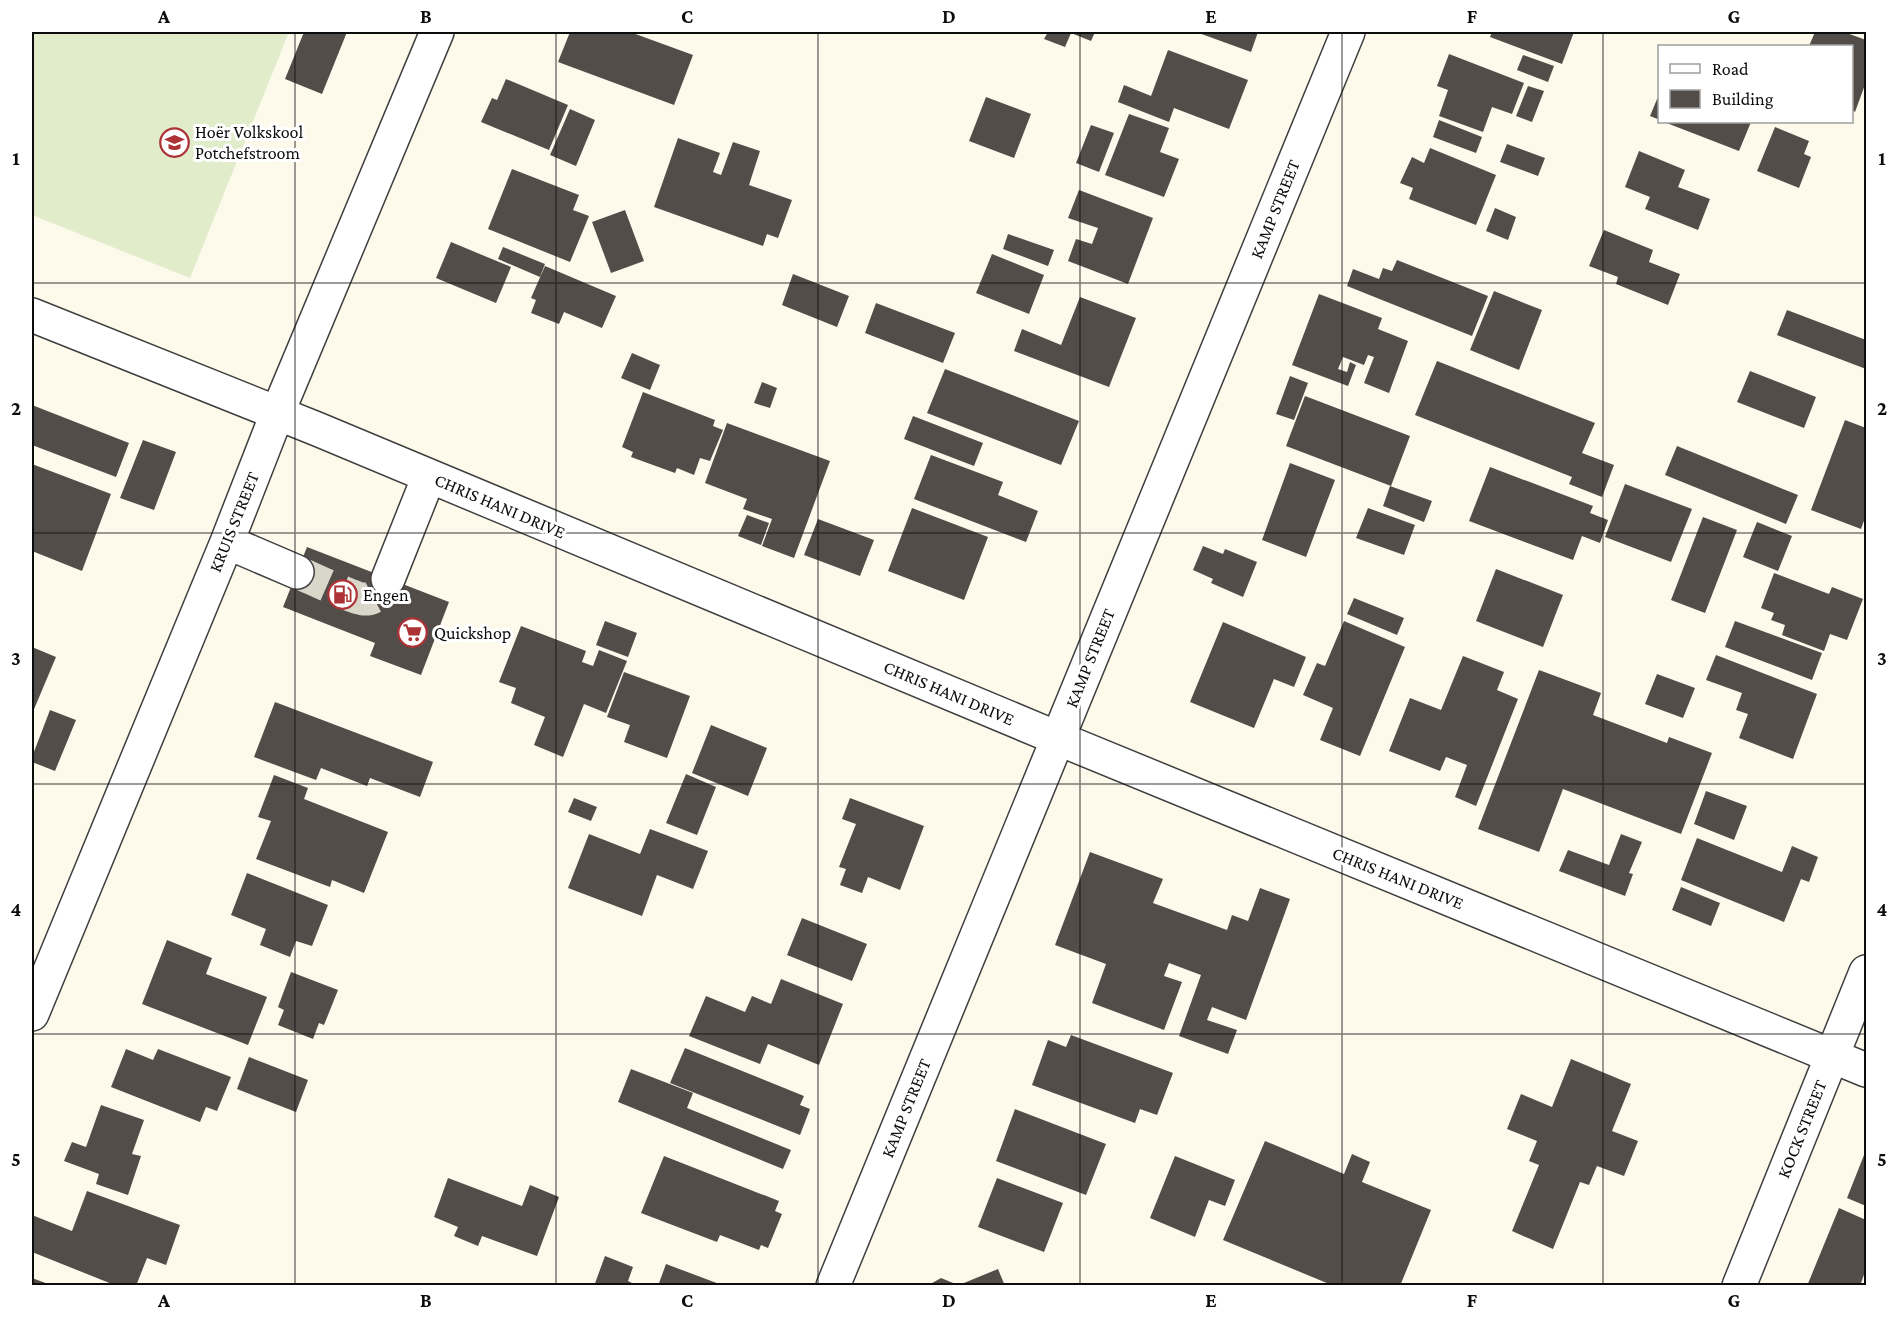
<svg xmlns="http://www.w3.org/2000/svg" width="1898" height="1317" font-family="'Crimson Pro',serif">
  <rect width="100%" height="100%" fill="#fdfaec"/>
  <path fill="#e0ecca" d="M32,32h257l-99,246 -158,-63z"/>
  <path fill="#534d49" d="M304,32h43l-25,62 -37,-15z
    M570,32h60l63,23 -19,50 -116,-43z
    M1048,32h47l-4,9 -20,-8 -6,14 -21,-8z
    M1196,32h62l-7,20z
    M1492,32h82l-12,32 -72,-27z
    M1815,32h29l22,8v42l-11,30 -3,-2v-64h-43z
    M1168,50l80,30 -19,49 -55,-21 -5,14 -51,-20 6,-17 27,11z
    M1449,54l75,29 -12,31 -20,-7 -9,25 -44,-16 9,-26 -11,-4z
    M1523,55l31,11 -6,16 -31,-12z
    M506,79l62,26 -19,45 -68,-28 11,-24 5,2z
    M1528,86l16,5 -12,31 -16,-6z
    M1660,92v28l-10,-4z
    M986,97l45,17 -17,44 -45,-17z
    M570,109l25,11 -19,46 -26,-11z
    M1129,114l40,14 -9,24 19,7 -15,38 -59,-22z
    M1439,120l43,17 -6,16 -43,-16z
    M1664,122h87l-12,29z
    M1091,125l23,8 -15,39 -23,-9z
    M1775,127l34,14 -5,13 7,3 -12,31 -42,-17z
    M678,138l42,15 -7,19 8,3 12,-33 27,9 -11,34 43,15 -14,38 -11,-4 -4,12 -109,-39z
    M1507,144l38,14 -7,18 -38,-14z
    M1430,148l66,27 -20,50 -67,-26 4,-11 -13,-5 12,-26 12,6z
    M1639,151l46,19 -7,17 32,12 -12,31 -53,-21 5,-12 -25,-10z
    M512,169l67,26 -6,15 16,6 -19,46 -82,-33z
    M1079,190l74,28 -25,66 -60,-23 8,-22 16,5 6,-16 -30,-10z
    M1495,208l21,9 -8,23 -22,-9z
    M625,210l19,51 -33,12 -19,-51z
    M1604,230l49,20 -4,12 31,12 -12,31 -52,-21 2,-7 -29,-11z
    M1008,234l46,16 -6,16 -45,-17z
    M451,242l60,25 -15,36 -60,-25z
    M503,247l42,17 -5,13 -42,-18z
    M992,254l52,21 -15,39 -53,-21z
    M1397,260l91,36 -16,40 -125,-50 6,-17 26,10 4,-11 9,3z
    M545,266l71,30 -14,32 -38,-16 -5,12 -28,-11 5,-13 -5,-2z
    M793,274l56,22 -12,31 -55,-22z
    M1494,291l48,19 -23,60 -49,-20z
    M1319,294l63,24 -4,11 30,12 -19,52 -25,-10 10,-26 -6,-2 -4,10 -21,-8 -5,12 9,3 3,-10 6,3 -8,21 -56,-21z
    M1080,297l56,21 -27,69 -95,-36 8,-22 39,16z
    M876,303l79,30 -12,30 -78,-30z
    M1787,310l79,30v29l-89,-34z
    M632,353l28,12 -10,25 -29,-12z
    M1437,361l158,62 -13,30 32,12 -12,32 -33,-13 3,-7 -157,-62z
    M945,369l134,52 -18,44 -134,-52z
    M1750,371l66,26 -12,31 -67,-26z
    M1290,376l18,7 -14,37 -18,-6z
    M762,382l15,6 -7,20 -16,-5z
    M643,392l72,28 -2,6 10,4 -13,31 -10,-3 -6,17 -17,-7 -2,5 -44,-16 2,-5 -11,-5z
    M1305,396l105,40 -19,50 -105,-40z
    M32,405l97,38 -13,34 -84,-32z
    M913,416l70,27 -9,23 -70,-27z
    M1845,420l21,8v87l-5,14 -50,-19z
    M727,423l103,38 -36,97 -32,-12 10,-27 -29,-10 4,-10 -42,-16z
    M143,440l33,12 -22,58 -34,-12z
    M1677,446l121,49 -12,29 -121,-49z
    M931,455l72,27 -5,13 40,16 -12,31 -112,-43z
    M1290,463l45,17 -29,77 -44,-17z
    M32,464l79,30 -29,77 -50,-20z
    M1490,467l103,39 -3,7 18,7 -8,23 -18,-7 -9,24 -104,-39z
    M1625,484l67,25 -21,53 -66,-25z
    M1390,486l42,15 -8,21 -41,-16z
    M912,508l76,29 -24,63 -76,-29z
    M1368,508l47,17 -11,30 -48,-17z
    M747,515l22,8 -8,22 -23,-9z
    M1703,517l34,13 -32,83 -34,-13z
    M818,519l56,21 -14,36 -56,-21z
    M1757,522l35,14 -14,35 -35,-14z
    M1203,546l20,8 2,-5 32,13 -14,35 -32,-14 2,-4 -20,-9z
    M307,547l142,55 -28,73 -51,-19 5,-13 -92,-36z
    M1496,569l67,26 -20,52 -67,-26z
    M1774,573l55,21 3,-7 31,12 -16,41 -17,-6 -6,17 -42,-16 3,-10 -14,-5 3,-7 -13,-5z
    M1354,598l50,20 -7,17 -50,-21z
    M605,621l32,12 -9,24 -32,-12z
    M1344,621l61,26 -45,109 -40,-16 13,-32 -30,-13 14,-32 8,3z
    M1735,621l87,32 -10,27 -87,-33z
    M1223,622l83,35 -12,30 -20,-8 -20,49 -64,-26z
    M521,626l65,25 -4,11 11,4 6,-16 28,11 -21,52 -22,-9 -21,53 -29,-12 11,-28 -34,-14 5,-15 -17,-6z
    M32,647l24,10 -24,57z
    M1716,655l101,39 -24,65 -54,-21 9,-24 -12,-4 6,-17 -36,-13z
    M1463,656l41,16 -7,18 21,9 -42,107 -21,-9 12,-32 -21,-8 -6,14 -51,-20 21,-53 31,12z
    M1539,670l62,23 -8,22 74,28 2,-6 43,16 -31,81 -118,-45 -24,63 -61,-23z
    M624,672l66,24 -23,62 -43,-16 6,-17 -23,-8z
    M1657,674l38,14 -12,30 -38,-14z
    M275,702l158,60 -13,35 -50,-19 -3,8 -46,-18 -5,12 -62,-23z
    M50,710l26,10 -21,51 -23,-9v-5z
    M711,725l56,23 -19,48 -56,-23z
    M686,774l30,13 -19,48 -31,-12z
    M274,775l34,13 -4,11 84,33 -24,61 -32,-13 -2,7 -74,-28 15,-38 -13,-4z
    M1706,791l41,15 -13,34 -40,-16z
    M574,798l23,9 -6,14 -23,-9z
    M850,798l74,28 -24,64 -32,-13 -6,16 -22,-8 6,-16 -7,-2 17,-43 -14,-5z
    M650,829l58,22 -15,38 -36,-14 -15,41 -74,-28 21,-54 51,20z
    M1621,834l21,8 -13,31 4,1 -8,22 -66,-25 9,-21 41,15z
    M1697,838l85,34 10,-26 26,11 -9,25 -8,-3 -17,43 -103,-42z
    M1090,852l73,27 -10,24 74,27 5,-15 16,6 12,-33 30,11 -44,121 -34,-13 -5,13 30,10 -9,24 -49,-18 22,-61 -32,-12 -5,13 18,6 -18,48 -72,-27 14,-39 -51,-19z
    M247,873l81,32 -16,41 -16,-5 -6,16 -30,-12 6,-16 -35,-14z
    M1681,887l39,16 -9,23 -39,-16z
    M802,918l65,26 -15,37 -65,-26z
    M167,940l45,18 -6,16 61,23 -19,48 -106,-41z
    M291,972l47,18 -14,35 -5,-2 -6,16 -35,-14 6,-15 -6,-3z
    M781,979l62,25 -24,61 -51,-21 -8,20 -71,-28 17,-40 39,16 7,-16 19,8z
    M1071,1035l102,38 -16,42 -17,-6 -5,14 -103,-38 16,-45 18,7z
    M685,1048l119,48 -4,9 10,4 -10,26 -130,-52z
    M126,1049l27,11 5,-11 73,28 -14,34 -11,-4 -6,15 -89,-35z
    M249,1057l59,23 -12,32 -59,-23z
    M1571,1059l60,25 -19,47 26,10 -14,35 -27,-10 -8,19 -9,-3 -27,67 -41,-18 27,-66 -10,-4 8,-20 -30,-12 14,-35 31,13z
    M631,1069l62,24 -6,15 104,42 -8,19 -165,-67z
    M101,1105l43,15 -12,34 9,2 -13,39 -32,-11 3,-10 -35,-13 8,-19 14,5z
    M1015,1109l91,35 -20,51 -90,-34z
    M1265,1141l79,33 8,-20 18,8 -8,20 69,28 -31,76h-66l-111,-46z
    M1866,1150v56l-19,-8z
    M664,1156l115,45 -4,10 7,3 -14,34 -7,-3 -2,5 -39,-15 -3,7 -76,-29z
    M1175,1156l60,24 -10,26 -16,-6 -14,37 -45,-19z
    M448,1178l74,28 8,-21 29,12 -22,59 -55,-20 -4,10 -24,-10 4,-9 -24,-10z
    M997,1178l66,25 -19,49 -66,-25z
    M87,1191l93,34 -14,40 -19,-7 -11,28h-19l-85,-34v-37l40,16z
    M1839,1208l27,12v49l-6,17h-53z
    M605,1256l28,11 -5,14 10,5h-44z
    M666,1264l56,21v1h-64z
    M998,1269l7,17h-46v-1z
    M32,1278l19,7v1h-19z
    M941,1278l17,7v1h-31z"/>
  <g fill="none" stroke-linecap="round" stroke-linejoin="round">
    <path stroke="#d9d6ca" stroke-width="33" stroke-dasharray="33 16" stroke-linecap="butt" d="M297,572c12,5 58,27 67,27 12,1 20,-11 24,-20"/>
    <defs>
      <path id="minor" d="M32,315l285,114 740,309 809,332
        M227,542l70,30
        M388,579l41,-103
        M32,1014l195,-472 50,-128 160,-382
        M833,1286l515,-1254
        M1739,1286l127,-314"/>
    </defs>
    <use href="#minor" stroke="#3f3f3f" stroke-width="36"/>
    <use href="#minor" stroke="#fff" stroke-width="33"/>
  </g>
  <path fill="none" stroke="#0c0c0c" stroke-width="1.5" stroke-opacity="0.55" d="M295,32v1254M556,32v1254M818,32v1254M1080,32v1254M1342,32v1254M1603,32v1254M32,283h1834M32,533h1834M32,784h1834M32,1034h1834"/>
  <defs>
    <symbol id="school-ring" viewBox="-11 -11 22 22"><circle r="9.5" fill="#fff" stroke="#ad3236" stroke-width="1.5"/><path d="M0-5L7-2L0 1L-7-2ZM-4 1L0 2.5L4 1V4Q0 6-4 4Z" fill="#ad3236"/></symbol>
    <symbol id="fuel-ring" viewBox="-11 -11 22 22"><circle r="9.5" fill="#fff" stroke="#ad3236" stroke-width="1.5"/><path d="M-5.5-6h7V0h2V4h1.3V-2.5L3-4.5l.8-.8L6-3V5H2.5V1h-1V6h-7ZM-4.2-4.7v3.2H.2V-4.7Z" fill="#ad3236"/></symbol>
    <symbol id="supermarket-ring" viewBox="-11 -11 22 22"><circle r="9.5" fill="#fff" stroke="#ad3236" stroke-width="1.5"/><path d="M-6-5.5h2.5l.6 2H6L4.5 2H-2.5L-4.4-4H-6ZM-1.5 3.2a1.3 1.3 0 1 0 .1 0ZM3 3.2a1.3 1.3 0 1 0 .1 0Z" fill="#ad3236"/></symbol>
  </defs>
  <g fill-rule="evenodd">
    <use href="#school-ring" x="158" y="126" width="33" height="33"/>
    <use href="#fuel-ring" x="326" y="578" width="33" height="33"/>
    <use href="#supermarket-ring" x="396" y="616" width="33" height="33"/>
  </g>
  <g text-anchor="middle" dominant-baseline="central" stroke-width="6" stroke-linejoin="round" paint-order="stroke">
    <g font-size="18" fill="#0c0c0c" stroke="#fff" text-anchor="start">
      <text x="195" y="132">Hoër Volkskool<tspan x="195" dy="21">Potchefstroom</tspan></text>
      <text x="363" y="595">Engen</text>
      <text x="434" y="633">Quickshop</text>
    </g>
    <g font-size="18" fill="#0c0c0c" stroke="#fff">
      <text transform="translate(1275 209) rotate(-68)">KAMP STREET</text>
      <text transform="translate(500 506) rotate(23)">CHRIS HANI DRIVE</text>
      <text transform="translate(234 522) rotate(-68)">KRUIS STREET</text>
      <text transform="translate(1090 658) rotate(-68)">KAMP STREET</text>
      <text transform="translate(949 693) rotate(23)">CHRIS HANI DRIVE</text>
      <text transform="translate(1398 878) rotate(22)">CHRIS HANI DRIVE</text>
      <text transform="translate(906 1108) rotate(-68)">KAMP STREET</text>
      <text transform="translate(1802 1129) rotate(-68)">KOCK STREET</text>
    </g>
  </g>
  <rect width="1898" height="1317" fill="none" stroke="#ffffff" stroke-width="66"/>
  <rect x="1658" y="45" width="195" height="78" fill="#ffffff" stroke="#9e9e9e" stroke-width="1.5"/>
  <rect x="1670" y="64" width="30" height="9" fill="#ffffff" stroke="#9e9e9e" stroke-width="1.5"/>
  <text x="1712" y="75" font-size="18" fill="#0c0c0c">Road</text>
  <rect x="1670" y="90" width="30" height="18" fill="#534d49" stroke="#9e9e9e" stroke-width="1.5"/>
  <text x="1712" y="105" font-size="18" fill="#0c0c0c">Building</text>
  <rect x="33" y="33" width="1832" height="1251" fill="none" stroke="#0c0c0c" stroke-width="2"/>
  <g font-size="20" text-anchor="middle" font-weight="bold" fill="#0c0c0c">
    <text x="164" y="23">A</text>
    <text x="426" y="23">B</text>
    <text x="687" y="23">C</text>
    <text x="949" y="23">D</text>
    <text x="1211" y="23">E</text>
    <text x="1472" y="23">F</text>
    <text x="1734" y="23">G</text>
    <text x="16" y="165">1</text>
    <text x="1882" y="165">1</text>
    <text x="16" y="415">2</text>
    <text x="1882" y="415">2</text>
    <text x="16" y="665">3</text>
    <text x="1882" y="665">3</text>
    <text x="16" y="916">4</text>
    <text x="1882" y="916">4</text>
    <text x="16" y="1166">5</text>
    <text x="1882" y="1166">5</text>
    <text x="164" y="1307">A</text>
    <text x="426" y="1307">B</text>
    <text x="687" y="1307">C</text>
    <text x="949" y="1307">D</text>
    <text x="1211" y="1307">E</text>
    <text x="1472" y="1307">F</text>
    <text x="1734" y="1307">G</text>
  </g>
</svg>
